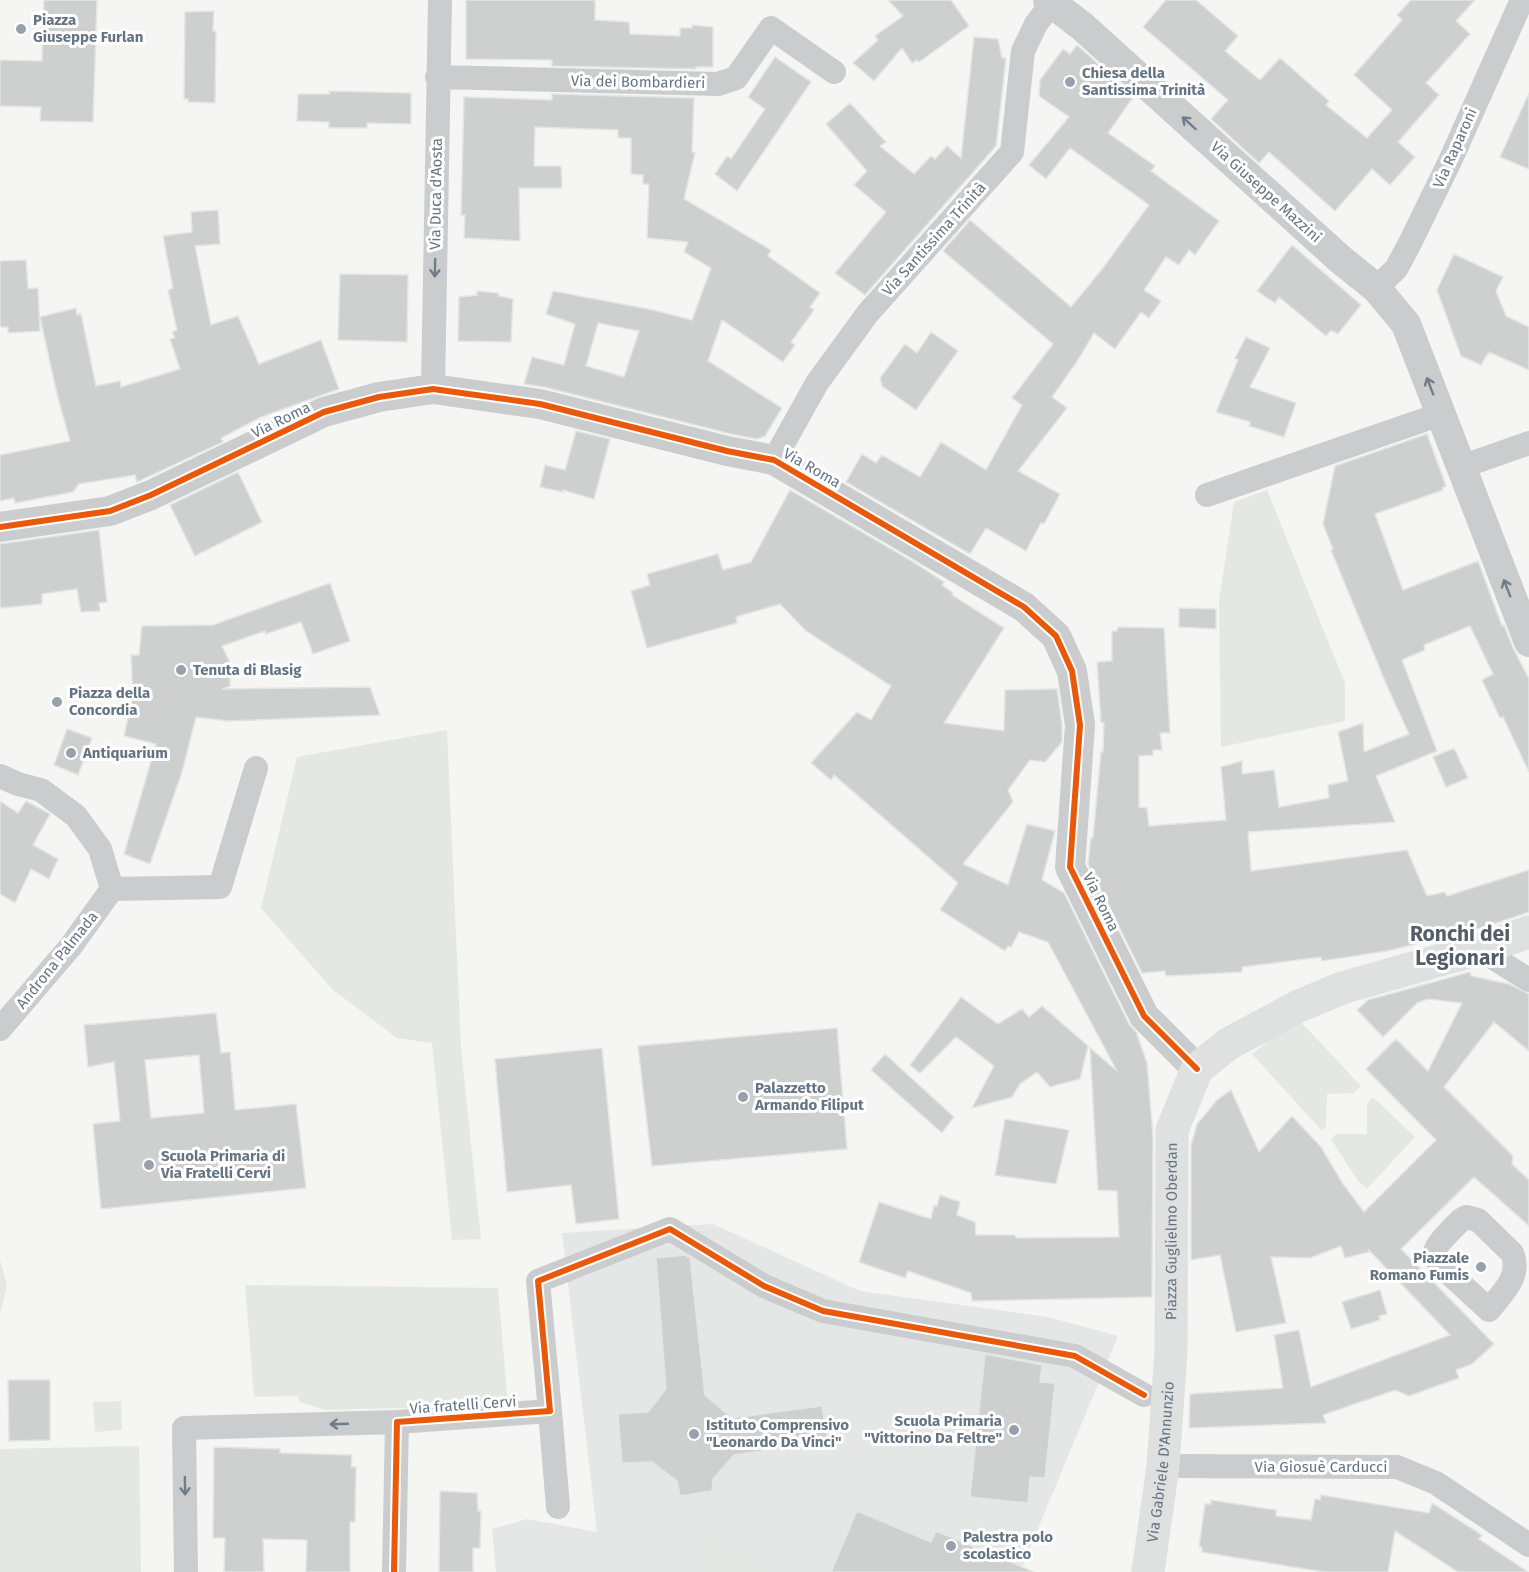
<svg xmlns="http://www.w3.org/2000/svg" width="1529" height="1572" font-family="'Fira Sans',sans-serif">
  <rect width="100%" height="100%" fill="#f5f5f4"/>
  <path fill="#e5e7e6" d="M713,1224l147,67 188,26 70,19 -98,236h-524l-4,-43 35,-10 70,13 -35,-299z"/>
  <path fill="#e4e8e2" d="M1267,490l78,193v38l-124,26 -2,-146 15,-99z
    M447,730l14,318 20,191 -29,1 -20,-197 -35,-5 -64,-48 -72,-82 36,-151z
    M1301,1022l60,64 -7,7 -27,1 -1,32 -4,5 -70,-77 20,-16z
    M1373,1097l42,40 -48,52 -9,-8 -27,-42 5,-5h31v-31z
    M0,1260l7,25 -7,29z
    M245,1285l253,3 10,117 -182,5 -27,-8 -1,-6 -44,1z
    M121,1401l1,29 -27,2 -2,-30z
    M139,1446l2,126h-141v-123z
    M702,1542h23l43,30h-62z"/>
  <path fill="#ced0d0" stroke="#e4e4e4" stroke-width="1.5" fill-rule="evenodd" d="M44,0h53l-4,122 -53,-1 1,-14 -41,-1v-46l42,1z
    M466,0h129v20l34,2 1,12 50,2v-8h12v-3l21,2v40h-17v2l-144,-3v-6l-86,-1z
    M888,0h63l18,26 -50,36 -2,-2 -5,3 -10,-15 -28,33 -21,-18 25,-23 -3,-4 28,-20z
    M1166,0h30l42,36 -13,15 35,29 20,-22 49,43 -3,4 41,33 25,-28 -38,-35 48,-55 -5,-5 14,-15h64l-19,21 14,13 -44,49 13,12 -41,47 17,15 -25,28 -18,-16 -37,42 -66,-59 -10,11 -48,-44 17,-19 -85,-73z
    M214,11l-1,20h3l-1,72 -27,-1v-3h-4l1,-87z
    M974,37l24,2 4,19h4l-10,88 -131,149 -30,-22 51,-61 -32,-27 13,-14 -41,-47 24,-21 36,39 -6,4 34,28 17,-18 4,3 12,-13 14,12z
    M1077,45l57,51 -26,37 47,33 -4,5 68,50 -24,34 -6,-5 -10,15 -13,-8 -22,33 17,11 -12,17 -8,-6 -26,37 -21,-16 -16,27 -26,37 15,11 -49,63 42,23 -16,30 -3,-1 -15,28 -40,-23 -16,26 -124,-72 16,-28 14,9 6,-8 38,22 21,-35 45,28 36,-65 -10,-7 41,-54 -110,-93 27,-31 101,87 32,-39 46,-63 -79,-57 -24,31 -17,-14 40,-48 -30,-21 1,-16 23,-31 7,5z
    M775,57l36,25 -74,109 -22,-17 12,-18 4,3 34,-50 -17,-12z
    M329,91l82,2v31l-44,-1v5h-38v-6l-32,-1 1,-27h32z
    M1529,93v76l-29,-12z
    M552,94l142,4 -2,54 3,1 -11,46 87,51 -3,6 52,37 -10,14 4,3 -23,32 4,3 -12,17 -61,-42 -14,41 74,47 -17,28 -8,3 -26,-5 -187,-47 -20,-3 8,-27 32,8 11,-41 -29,-10 7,-23 100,19 39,10 19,-52 -27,-16 4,-10 -41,-4 2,-54h-6v-9l-12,-1v-36h-13v-8l-83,-3 -1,39h27l1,22h-43l1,53 -56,-3 1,-23h-4l3,-118 88,3zM598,323l41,8 -15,46 -38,-11z
    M218,210l2,34 -25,2 16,79 27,-9 21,48 62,-24 18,49 -78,28 -40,21 2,4 -86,40 -2,-7 -56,9 -6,8 -58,11 -1,-5 -14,3v-46l70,-14 -13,-47 -17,-77 36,-9 1,7 4,-1 15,72 24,-5 1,6 59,-18 -10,-30 5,-1 -3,-6 5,-2 -9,-40 5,-2 -10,-52 29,-4 -1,-20z
    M1292,245l69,60 -23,29 -7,-4 -5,6 -47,-39 -4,6 -18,-12z
    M1454,254l49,23 -7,14 10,25 23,11v43l-40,-18 -8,13 -20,-9 -24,-66z
    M26,260l2,29 10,-1 2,43 -32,2v-6h-8v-66z
    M340,274l68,1 -1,67 -69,-2z
    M477,291l21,2 1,3 14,3 -2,43 -53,-1 1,-44 18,-2z
    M931,332l27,19 -42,59 -34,-24 -2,-8 25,-34 12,9z
    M1246,337l24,11 -20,39 46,16 -12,34 -35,-11 1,-4 -34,-10 22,-52 -3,-2z
    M576,431l34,8 -16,60 -31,-9v2l-23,-5 5,-22 20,5z
    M1427,434l19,52 -4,2 1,2 -68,24 28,76 75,-29 24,65 2,-1 9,23 16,31v93l-26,-55 -3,1 -18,-38 11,-6 -23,-48 -46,19 1,5 -23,10 35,91 -61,25 19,46 -147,10 3,39 156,-21 20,46 18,-4 2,4 82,-26v42l-44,15 -98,24 -65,10 -1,-4 -79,10v5l-76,4 -1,-5 -23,2 -54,-109 3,-26h2l8,-86h2l1,-29 -3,-1 -4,-60 15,-1v-30h5l1,-4 46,1 6,105h-10l2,17h-9v5l-14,1v51l8,1 2,18 77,-6 -5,-53 21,-6v13l32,-4 5,37 50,-9 -1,-13 20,-4 -10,-49 25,-9 1,29 45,-18 -22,-48 -56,-136 2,-1 -10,-25 12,-58z
    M238,472l24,50 -67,34 -25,-51z
    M790,490l125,73 29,19 -2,3 11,8 -1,2 52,33 -60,95 60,8 1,-41 52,-1 5,35v18l-17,20 -15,-2 -22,30 5,12 -50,62 45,21 19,-61 28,7 -13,49 22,13 65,131 7,8 11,31 6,74 -1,160 -180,4 -1,-8 -63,-22 -3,7 -46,-16 20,-60 52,17 3,-14 3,1 3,-11 20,7 -3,13 18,7 1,13h39l1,3 103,-1 -2,-46 -19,-1 -8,-142 27,23 -69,-129 -29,-10 -8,15 -3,-1 -3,5 -65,-41 18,-27 -124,-108 -3,5 -20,-17 46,-51 14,8 20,-34 -85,-55 -26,-27 -44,13 1,6 -90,25 -16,-57 19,-6 -3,-11 71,-20 5,16 28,-8z
    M99,530l8,72 -8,1 1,8 -19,1 -4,-23 -35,5v10l-42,4v-64z
    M330,583l20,58 -37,13 -12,-32 -35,12 -1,-3 -43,15 8,17v23l-8,3 148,-2 10,28 -152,6 -32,-4 -14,55 -32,92 -26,-10 32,-110 -32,-8 9,-39 -2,-42h8l3,-29 71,-1z
    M1179,608l37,1v20l-37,-2z
    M67,729l25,9 -14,37 -24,-10z
    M1454,748l14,30 -22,9 -13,-30z
    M0,801l18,12 8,-12 24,13 -17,31 25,14 -9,20 -18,-10 -16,34 -15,-9z
    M1470,972l1,4 38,8 20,10v57l-35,-29 -50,65 69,69 -1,8 17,16v46l-55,-49 -73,72 93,95 -22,20 -16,6 3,8 -50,18 -14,-6 -72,25 3,8 -137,5 1,-34 93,-6 -9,-53 25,-5 12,57 139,-52 -82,-86 1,3 -24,6 -4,-12 -31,12 -39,-1 15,66 -50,9 -16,-77 -29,5v-114l6,-22 20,-24 14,-10 28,62 33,-36 29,31 22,37 21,28 72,-72 -70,-71 30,-30 32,32 34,-68 -34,-4 -11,4 -34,34 -26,-27 11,-10z
    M961,997l37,27 24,-15 7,8 13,-11 46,40 -8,33 -30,8 -13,-15 -17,12 -8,13 -40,11 22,-42 -38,-29 -36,36 -10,-8z
    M216,1013l5,40 9,-1 5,58 61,-6 10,84 -205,21 -8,-85 27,-3 -6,-59 -26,5 -4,-42zM199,1055l5,58 -53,5 -6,-58z
    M837,1028l10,121 -195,17 -14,-120z
    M602,1048l17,171 -43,5 -5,-39 -64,7 -12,-133z
    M885,1054l69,63 -12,16 -71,-63z
    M1005,1119l64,11 -13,54 -61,-9z
    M685,1255l5,3 15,137 27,23 90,-12 6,35 -94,14 -21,24 -1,12 -32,5 -3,-15 -25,-19 -30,1 -4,-49 30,-2 18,-23 -10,-131z
    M1380,1290l7,24 -8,2 1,4 -29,9 -9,-27z
    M985,1354l57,11 -2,17 15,1 -10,95 -15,-1 -2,26 -58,-6z
    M8,1380h42v60l-41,1z
    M214,1447l66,2v4l72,2 -1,12h5l-1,55h-5v50h-44l1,-32 -44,-1 1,33h-40l1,-34h-12z
    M440,1491l37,2 1,18h3l-1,37h-7v24h-34z
    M1321,1495l108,18 3,-10 50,32 -3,4 49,33h-70l-63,-41 -7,41h-64l-122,-20v-5h-3l6,-43h6v-4l65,10v6l35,4 4,-21 5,1z
    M857,1511l74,31 5,-11 98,41h-203z"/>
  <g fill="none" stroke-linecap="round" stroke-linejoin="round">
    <path stroke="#cacccd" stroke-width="24" d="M437,77l281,7 18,-6 35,-50 63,44
      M1376,288l20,-19 13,-24 42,-86 71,-159
      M433,389l7,-389
      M774,460l43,-77 51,-70 144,-161 11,-101 13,-27 16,-21
      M1461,467l68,-24
      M1207,495l234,-81
      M0,776l18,8 23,6 35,26 24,33 12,40 108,-2 36,-119
      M1479,949l50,31
      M0,1029l71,-83 41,-57
      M1466,1217l12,3 34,33c10,23 -10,40 -23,57l-50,-46c-2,-4 -5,-10 -3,-15 2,-7 19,-23 25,-29z
      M550,1411l8,96
      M1163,1466l234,1 39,16 93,62
      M186,1572l-2,-144 213,-6
      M394,1572l3,-150 153,-11 -12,-130 132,-52 94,57 59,25 252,45 69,39"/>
    <path stroke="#cacccd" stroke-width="30" d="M1048,0l35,27 257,232 36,29 30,36 123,318
      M0,527l110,-16 41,-16 173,-83 55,-15 54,-8 107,15 187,47 47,9 250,147 32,29 16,35 8,54 -10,142 74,149 53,53"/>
    <path stroke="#dfe0e0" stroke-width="33" id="s1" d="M1148,1572l15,-106 8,-115 1,-221 25,-61 31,-25 71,-38 43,-18 137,-39 50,-17"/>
    <defs>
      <path id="cycleway" d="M0,527l110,-16 41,-16 173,-83 55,-15 54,-8 107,15 187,47 47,9 250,147 32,29 16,35 8,54 -10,142 74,149 53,53
        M394,1572l3,-150 153,-11 -12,-130 132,-52 94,57 59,25 252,45 69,39"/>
    </defs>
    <use href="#cycleway" stroke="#fff" stroke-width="10"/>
    <use href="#cycleway" stroke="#e8590c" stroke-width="6"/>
  </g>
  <defs><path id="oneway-shaft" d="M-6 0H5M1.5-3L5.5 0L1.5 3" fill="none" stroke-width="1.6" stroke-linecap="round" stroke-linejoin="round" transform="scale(1.5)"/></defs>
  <g stroke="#6f7d8a">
    <use href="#oneway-shaft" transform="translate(1189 123) rotate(-138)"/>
    <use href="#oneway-shaft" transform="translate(435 268) rotate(91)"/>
    <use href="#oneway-shaft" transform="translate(1430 386) rotate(-111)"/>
    <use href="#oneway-shaft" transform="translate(1507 588) rotate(-111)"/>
    <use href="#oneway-shaft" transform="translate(339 1424) rotate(178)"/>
    <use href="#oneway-shaft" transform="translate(185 1486) rotate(89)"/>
  </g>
  <g fill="#97a1ab" stroke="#fff" stroke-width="2">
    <circle cx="21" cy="29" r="6"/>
    <circle cx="1070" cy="82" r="6"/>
    <circle cx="181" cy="670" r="6"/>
    <circle cx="57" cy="702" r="6"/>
    <circle cx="71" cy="753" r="6"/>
    <circle cx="743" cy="1097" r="6"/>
    <circle cx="149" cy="1165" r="6"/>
    <circle cx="1481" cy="1267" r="6"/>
    <circle cx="1014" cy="1430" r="6"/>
    <circle cx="694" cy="1434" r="6"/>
    <circle cx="951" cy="1546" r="6"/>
  </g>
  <g text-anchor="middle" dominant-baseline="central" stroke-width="6" stroke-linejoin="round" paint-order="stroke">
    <g font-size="15" font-weight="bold" fill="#657483" stroke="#fff" text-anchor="start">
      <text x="33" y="20">Piazza<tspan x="33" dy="17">Giuseppe Furlan</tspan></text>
      <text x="1082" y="73">Chiesa della<tspan x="1082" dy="17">Santissima Trinità</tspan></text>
      <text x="193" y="670">Tenuta di Blasig</text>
      <text x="69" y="693">Piazza della<tspan x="69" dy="17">Concordia</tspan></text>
      <text x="83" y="753">Antiquarium</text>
      <text x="755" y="1088">Palazzetto<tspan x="755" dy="17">Armando Filiput</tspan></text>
      <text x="161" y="1156">Scuola Primaria di<tspan x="161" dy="17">Via Fratelli Cervi</tspan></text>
      <text x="1469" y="1258" text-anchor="end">Piazzale<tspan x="1469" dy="17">Romano Fumis</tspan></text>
      <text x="1002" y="1421" text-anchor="end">Scuola Primaria<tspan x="1002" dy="17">"Vittorino Da Feltre"</tspan></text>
      <text x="706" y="1425">Istituto Comprensivo<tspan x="706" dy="17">"Leonardo Da Vinci"</tspan></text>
      <text x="963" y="1537">Palestra polo<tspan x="963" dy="17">scolastico</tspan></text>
    </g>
    <g font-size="15" fill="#657483" stroke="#fff">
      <text transform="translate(638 82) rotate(1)">Via dei Bombardieri</text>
      <text transform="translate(1455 148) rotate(-66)">Via Raparoni</text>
      <text transform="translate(1266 192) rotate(42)">Via Giuseppe Mazzini</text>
      <text transform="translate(436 194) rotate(-89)">Via Duca d'Aosta</text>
      <text transform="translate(934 239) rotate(-48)">Via Santissima Trinità</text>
      <text transform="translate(281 420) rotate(-26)">Via Roma</text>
      <text transform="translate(812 468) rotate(30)">Via Roma</text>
      <text transform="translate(1101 902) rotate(64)">Via Roma</text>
      <text transform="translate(57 960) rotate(-51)">Androna Palmada</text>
      <text stroke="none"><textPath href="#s1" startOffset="342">Piazza Guglielmo Oberdan</textPath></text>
      <text transform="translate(463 1405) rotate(-4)">Via fratelli Cervi</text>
      <text stroke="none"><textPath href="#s1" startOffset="111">Via Gabriele D'Annunzio</textPath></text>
      <text x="1321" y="1467">Via Giosuè Carducci</text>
    </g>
    <g font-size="21" font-weight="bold" fill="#535e68" stroke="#fff">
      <text x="1460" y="934">Ronchi dei<tspan x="1460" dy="24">Legionari</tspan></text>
    </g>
  </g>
</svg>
